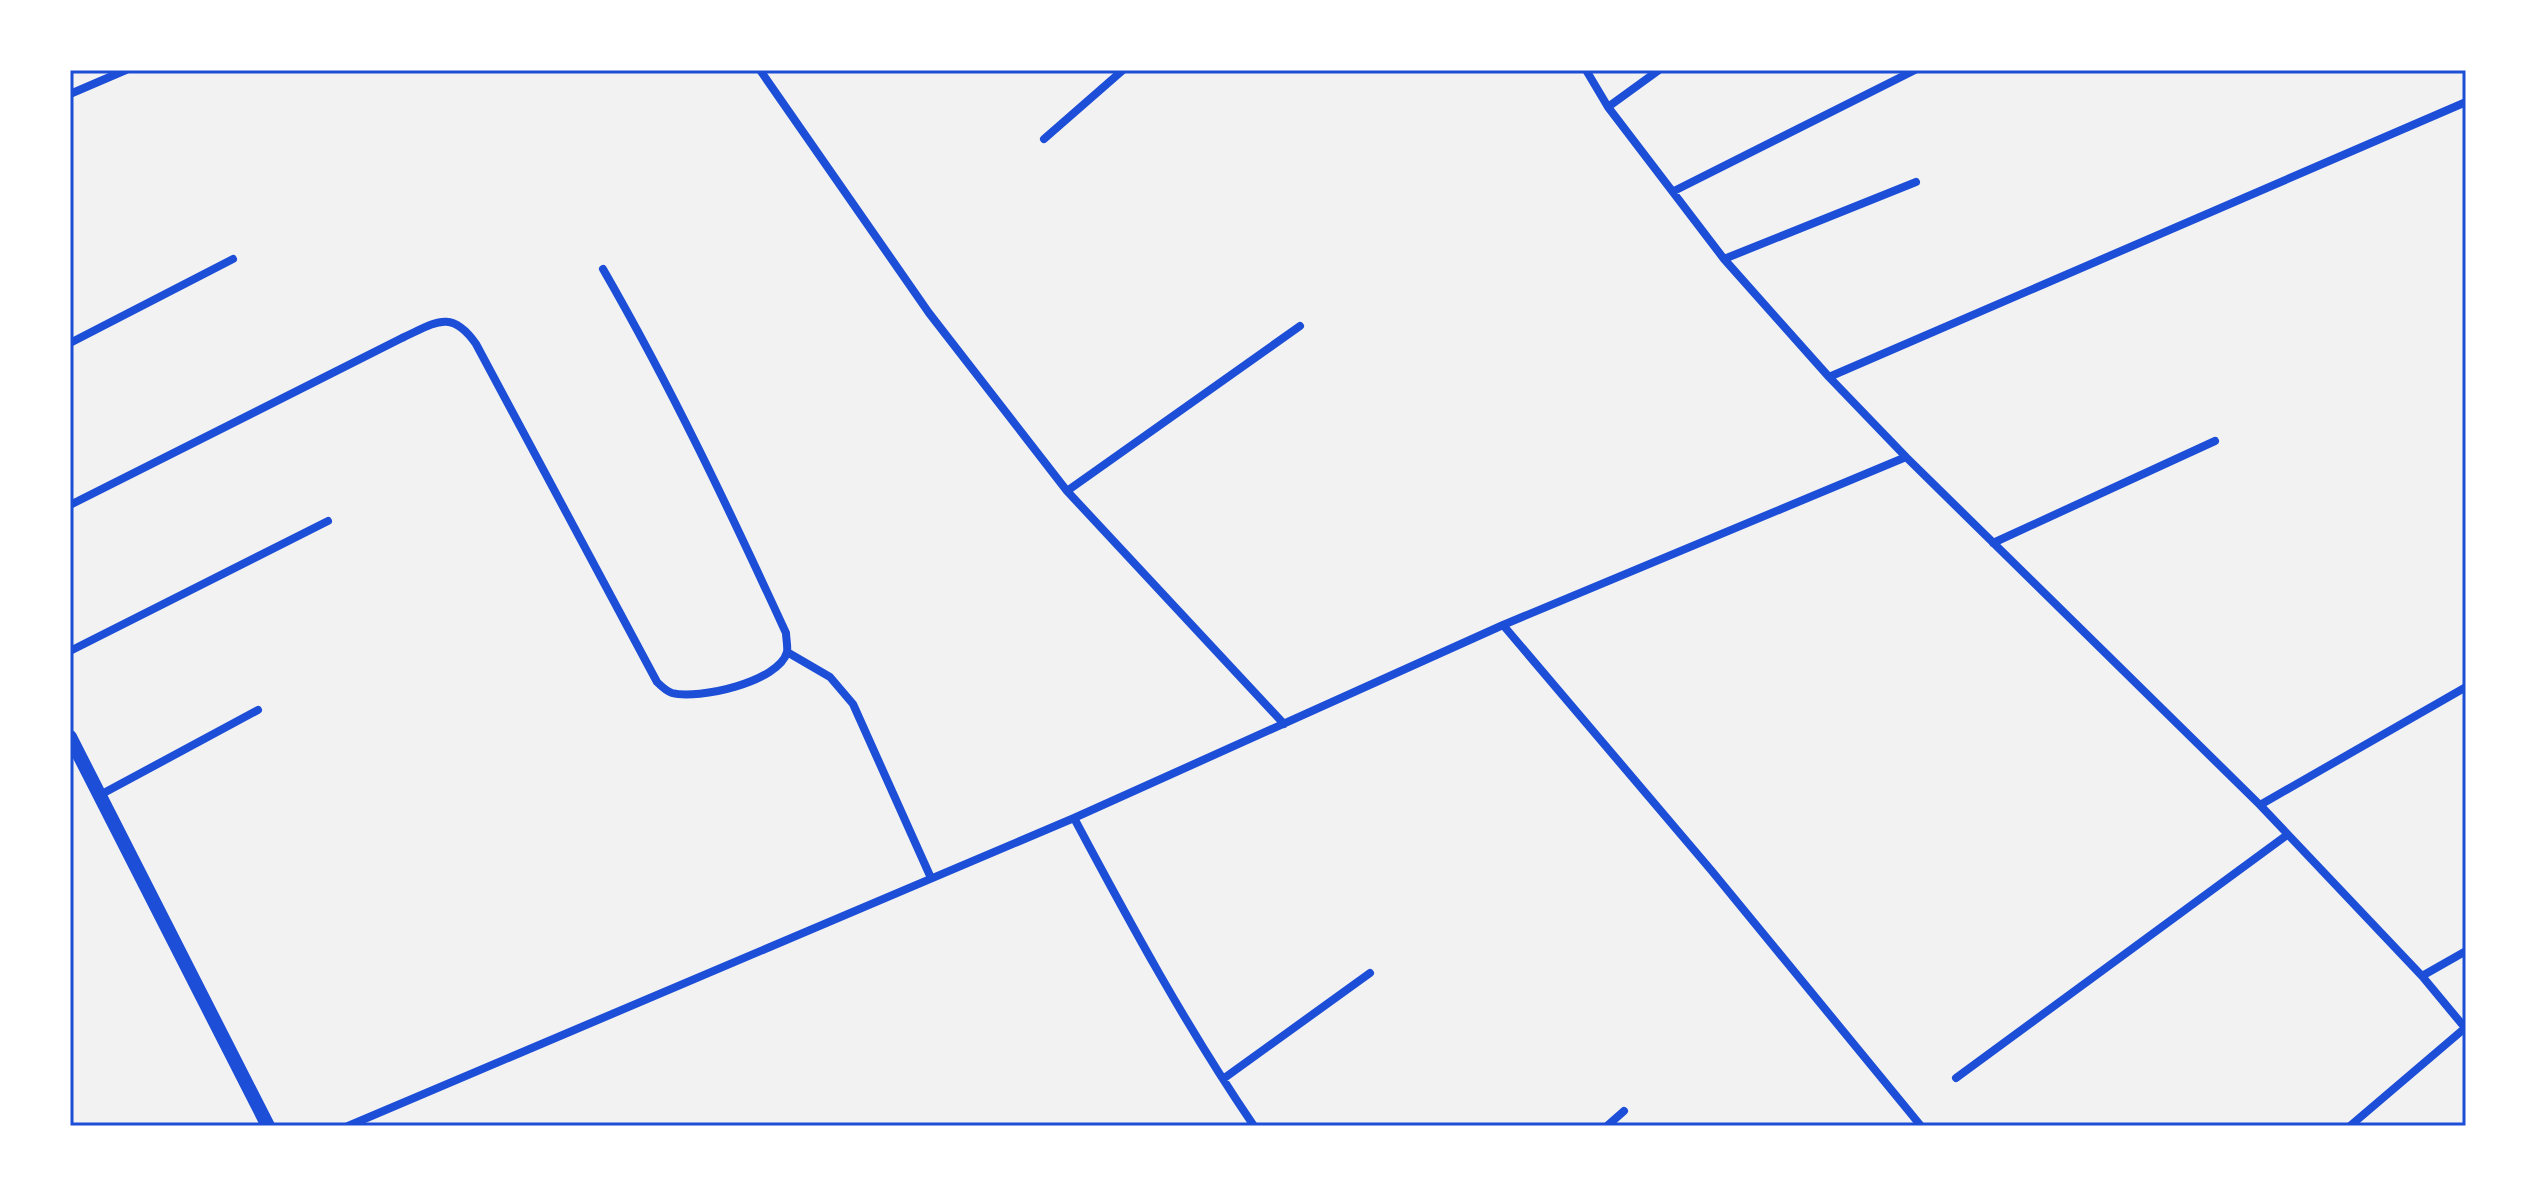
<svg xmlns="http://www.w3.org/2000/svg" width="2536" height="1196" font-family="'Alegreya Sans',sans-serif">
  <rect width="100%" height="100%" fill="#f2f2f2"/>
  <g fill="none" stroke-linecap="round" stroke-linejoin="round">
    <path stroke="#1d4ed8" stroke-width="8" d="M760,70l169,243 138,178 217,233
      M1586,70l22,37 116,152 105,118 77,80 354,348 162,171 44,53
      M70,94l56,-24
      M1608,107l51,-37
      M1044,139l79,-69
      M1674,191l241,-121
      M1724,259l192,-77
      M70,343l163,-84
      M1829,377l637,-275
      M1067,491l233,-165
      M70,505l332,-167c33,-15 49,-30 74,6l181,338c4,4 9,9 15,11 26,7 107,-11 115,-41 1,-5 -1,-14 -1,-19 -57,-124 -115,-246 -183,-364
      M1993,543l222,-102
      M1503,625l208,245 210,256
      M70,651l258,-130
      M787,652l43,25 23,27 78,174
      M100,795l158,-85
      M2260,805l206,-118
      M1074,818c56,105 113,210 180,308
      M2422,976l44,-25
      M1956,1078l331,-243
      M1223,1079l147,-106
      M348,1126l726,-308 429,-193 403,-168
      M1607,1126l17,-15
      M2350,1126l115,-98"/>
    <path stroke="#1d4ed8" stroke-width="14" d="M70,737l198,389"/>
  </g>
  <rect width="2536" height="1196" fill="none" stroke="#ffffff" stroke-width="144"/>
  <rect x="72" y="72" width="2392" height="1052" fill="none" stroke="#1d4ed8" stroke-width="3"/>
</svg>
